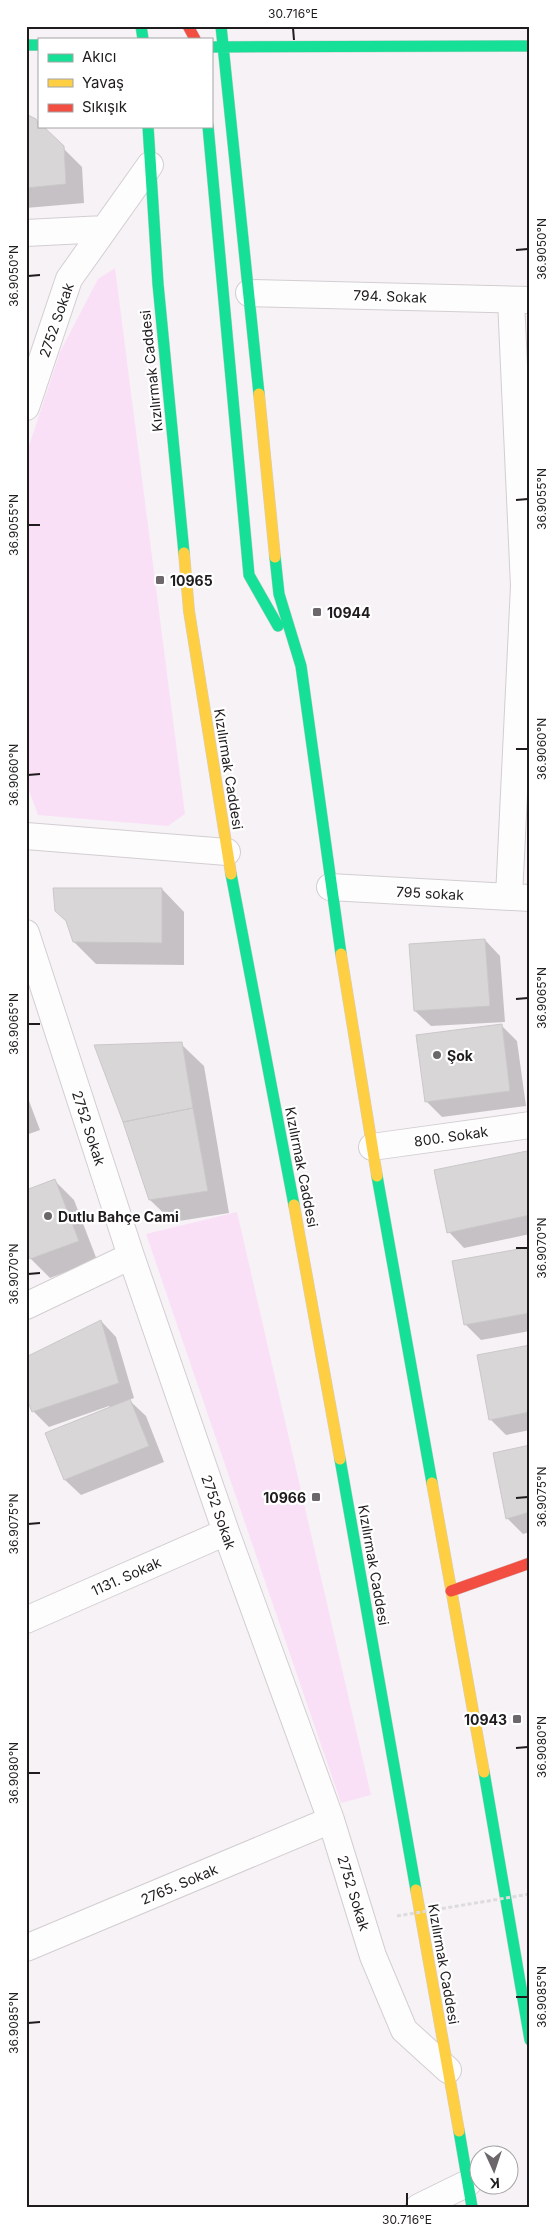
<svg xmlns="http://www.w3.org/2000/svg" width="556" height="2233" font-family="Inter,sans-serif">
  <rect width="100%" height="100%" fill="#f7f2f6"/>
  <path fill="#fae0f7" d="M115,268l70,546 -17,12 -130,-11 -12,-33v-327l34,-103 38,-73z
    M237,1212l134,583 -30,8 -195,-569z"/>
  <path fill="#0003" d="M26,116l10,4 3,6h2l41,41 2,36 -58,5z
    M162,889l22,23v53l-88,-1 -22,-22z
    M485,940l15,16 5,66 -74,4 -16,-15z
    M501,1025l16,16 9,65 -84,11 -16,-16z
    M181,1044l23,22 25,147 -56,9 -23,-22z
    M26,1093l14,37 -14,5z
    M527,1152l3,3v79l-66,14 -15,-16z
    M55,1181l19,19 23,60 -47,18 -19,-19 -5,-13z
    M530,1248v83l-49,9 -16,-16z
    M101,1321l15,16 18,61 -5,2 17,16 18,46 -83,33 -16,-15 45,-72 -1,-2 -60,21 -16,-16z
    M530,1347v83l-24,5 -16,-16z
    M530,1446v86l-7,2 -16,-16z"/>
  <path fill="#d8d6d7" stroke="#cac8c9" d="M26,114l10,5 3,7h4l21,20 2,38 -40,4z
    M53,888h109v55l-89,-1 -7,-21 -11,-10z
    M485,939l5,67 -76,5 -5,-67z
    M502,1024l8,67 -85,11 -9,-67z
    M182,1042l11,66 -70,14 -29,-77z
    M193,1108l15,83 -59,9 -26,-78z
    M527,1151l3,11v53l-83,18 -13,-63z
    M55,1179l24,62 -49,18 -4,-9v-60z
    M530,1247v66l-66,12 -12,-64z
    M101,1320l18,63 -87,29 -6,-15v-40z
    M530,1345v67l-41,8 -12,-65z
    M130,1399l19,47 -85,34 -19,-47z
    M530,1445v67l-24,7 -13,-66z"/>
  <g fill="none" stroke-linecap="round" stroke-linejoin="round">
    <defs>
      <path id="street" d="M26,233l78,-4
        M249,293l281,7
        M26,407l43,-128 81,-114
        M26,836l201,16
        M330,887l200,11
        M509,897l15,-311 -13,-286
        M26,933l105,323 95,276 105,288 42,136 31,74 44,40
        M372,1147l158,-22
        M26,1306l105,-50
        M26,1620l200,-88
        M26,1948l305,-128
        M419,2207l49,-24"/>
      <path id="fast" d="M141,26l2,13
        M221,26l38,368
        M26,45h13
        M211,47l319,-1
        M148,126l10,158 26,269
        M208,126l41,449 29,51
        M275,557l4,37 22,72 40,288
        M231,874l63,331
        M377,1176l55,307
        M340,1459l76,431
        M484,1772l46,268
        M459,2131l13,76"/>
      <path id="slow" d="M259,394l16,163
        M184,553l5,58 42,263
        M341,954l36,222
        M294,1205l46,254
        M432,1483l52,289
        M416,1890l43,241"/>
      <path id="jam" d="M188,26l7,13
        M451,1591l79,-28"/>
    </defs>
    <use href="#street" stroke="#d2ced1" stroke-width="28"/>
    <use href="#fast" stroke="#d2ced1" stroke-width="12"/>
    <use href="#slow" stroke="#d2ced1" stroke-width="12"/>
    <use href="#jam" stroke="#d2ced1" stroke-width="12"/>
    <use href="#street" stroke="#fefdfe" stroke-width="26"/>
    <use href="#fast" stroke="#16e098" stroke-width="11"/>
    <use href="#slow" stroke="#ffcf43" stroke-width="11"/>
    <use href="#jam" stroke="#f24e42" stroke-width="11"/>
    <path stroke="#dddcdc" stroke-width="3" stroke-dasharray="4 2.5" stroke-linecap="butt" d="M397,1916l133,-22"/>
  </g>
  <path fill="none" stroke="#1f1c1e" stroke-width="2" d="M293,28l1,12M516,250l12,-1M28,276l12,-1M516,500l12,-1M28,525h12M516,749h12M28,775l12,-1M516,999l12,-1M28,1024h12M516,1248h12M28,1274l12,-1M516,1498l12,-1M28,1524l12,-1M516,1748l12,-1M28,1773h12M516,1997h12M28,2023l12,-1M407,2193v13"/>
  <g fill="#6b676a" stroke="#fff" stroke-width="2">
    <rect x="155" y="575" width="10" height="10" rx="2.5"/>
    <rect x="312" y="607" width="10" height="10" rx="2.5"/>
    <circle cx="437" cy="1055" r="5"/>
    <circle cx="48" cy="1216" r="5"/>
    <rect x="311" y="1492" width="10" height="10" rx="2.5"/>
    <rect x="512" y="1714" width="10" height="10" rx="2.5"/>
  </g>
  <g text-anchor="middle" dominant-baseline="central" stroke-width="4.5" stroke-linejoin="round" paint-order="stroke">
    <g font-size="14" fill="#1f1c1e" stroke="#fff">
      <text transform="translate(390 296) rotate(2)">794. Sokak</text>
      <text transform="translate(56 320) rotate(-71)">2752 Sokak</text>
      <text transform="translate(151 371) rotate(-96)">Kızılırmak Caddesi</text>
      <text transform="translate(229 769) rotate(81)">Kızılırmak Caddesi</text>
      <text transform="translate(430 893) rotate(3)">795 sokak</text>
      <text transform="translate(89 1128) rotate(72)">2752 Sokak</text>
      <text transform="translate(451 1136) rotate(-8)">800. Sokak</text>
      <text transform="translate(302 1167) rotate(79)">Kızılırmak Caddesi</text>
      <text transform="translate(219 1512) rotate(71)">2752 Sokak</text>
      <text transform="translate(374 1565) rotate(80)">Kızılırmak Caddesi</text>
      <text transform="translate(126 1576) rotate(-24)">1131. Sokak</text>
      <text transform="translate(179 1884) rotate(-23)">2765. Sokak</text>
      <text transform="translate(354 1893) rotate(73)">2752 Sokak</text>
      <text transform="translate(444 1964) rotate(80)">Kızılırmak Caddesi</text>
    </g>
    <g font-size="14" font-weight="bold" fill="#1f1c1e" stroke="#fff" text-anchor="start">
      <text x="170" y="580">10965</text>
      <text x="327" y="612">10944</text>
      <text x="447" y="1055">Şok</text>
      <text x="58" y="1216">Dutlu Bahçe Cami</text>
      <text x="306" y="1497" text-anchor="end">10966</text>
      <text x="507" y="1719" text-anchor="end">10943</text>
    </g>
  </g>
  <rect width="556" height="2233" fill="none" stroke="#ffffff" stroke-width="55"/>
  <rect x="38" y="38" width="175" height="90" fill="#ffffff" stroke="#a5a4a5"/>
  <rect x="48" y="54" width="25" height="8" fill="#16e098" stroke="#a5a4a5"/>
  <text x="82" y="62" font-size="15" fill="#1f1c1e">Akıcı</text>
  <rect x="48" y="79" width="25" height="8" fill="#ffcf43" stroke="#a5a4a5"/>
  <text x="82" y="88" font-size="15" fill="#1f1c1e">Yavaş</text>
  <rect x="48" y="104" width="25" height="8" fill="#f24e42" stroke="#a5a4a5"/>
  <text x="82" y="112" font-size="15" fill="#1f1c1e">Sıkışık</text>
  <g transform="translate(494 2170) rotate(177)"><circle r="24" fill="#ffffff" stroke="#a5a4a5"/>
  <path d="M0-4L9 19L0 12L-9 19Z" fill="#6b676a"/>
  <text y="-8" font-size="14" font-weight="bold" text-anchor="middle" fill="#1f1c1e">K</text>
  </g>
  <rect x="28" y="28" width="500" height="2178" fill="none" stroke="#1f1c1e" stroke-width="2"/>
  <g font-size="12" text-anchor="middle" fill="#1f1c1e">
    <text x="293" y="18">30.716°E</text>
    <text transform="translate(542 249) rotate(-90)" y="4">36.9050°N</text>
    <text transform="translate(14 276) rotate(-90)" y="4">36.9050°N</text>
    <text transform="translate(542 499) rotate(-90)" y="4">36.9055°N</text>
    <text transform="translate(14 525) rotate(-90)" y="4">36.9055°N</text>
    <text transform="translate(542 749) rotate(-90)" y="4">36.9060°N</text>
    <text transform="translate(14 775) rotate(-90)" y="4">36.9060°N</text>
    <text transform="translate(542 998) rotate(-90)" y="4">36.9065°N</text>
    <text transform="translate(14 1024) rotate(-90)" y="4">36.9065°N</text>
    <text transform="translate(542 1248) rotate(-90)" y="4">36.9070°N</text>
    <text transform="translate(14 1274) rotate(-90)" y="4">36.9070°N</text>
    <text transform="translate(542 1497) rotate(-90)" y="4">36.9075°N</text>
    <text transform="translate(14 1524) rotate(-90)" y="4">36.9075°N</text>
    <text transform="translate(542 1747) rotate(-90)" y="4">36.9080°N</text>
    <text transform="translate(14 1773) rotate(-90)" y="4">36.9080°N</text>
    <text transform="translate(542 1997) rotate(-90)" y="4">36.9085°N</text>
    <text transform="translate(14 2023) rotate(-90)" y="4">36.9085°N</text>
    <text x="407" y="2224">30.716°E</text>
  </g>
</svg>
